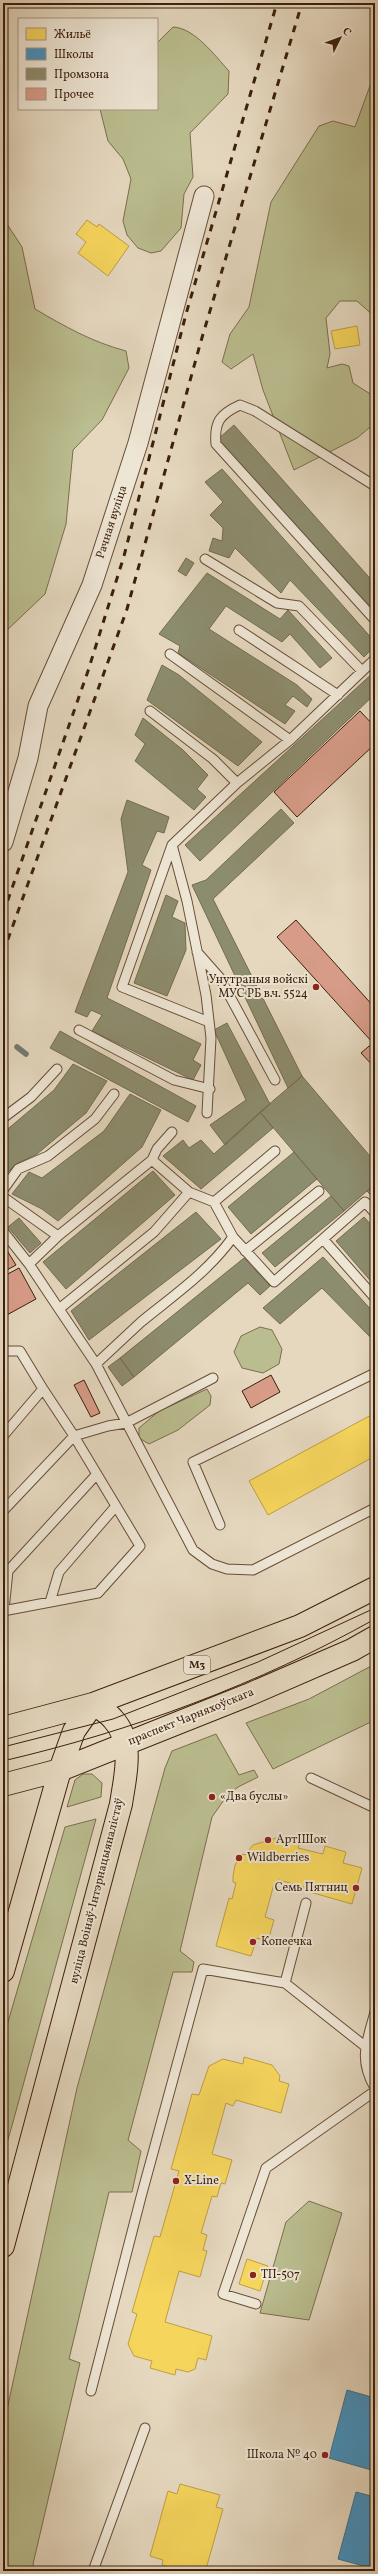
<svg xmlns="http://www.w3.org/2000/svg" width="378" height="2574" font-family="Vollkorn,serif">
  <rect width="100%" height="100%" fill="#e5d8bf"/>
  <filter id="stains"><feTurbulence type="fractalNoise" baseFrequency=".005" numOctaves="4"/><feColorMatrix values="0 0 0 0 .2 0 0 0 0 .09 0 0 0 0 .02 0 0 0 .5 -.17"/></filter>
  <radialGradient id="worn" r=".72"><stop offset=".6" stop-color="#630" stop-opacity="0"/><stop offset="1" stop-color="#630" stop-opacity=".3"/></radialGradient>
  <path fill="#babd8f" stroke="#7c6e4d" d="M173,27c22,1 42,29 56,44l-1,23 -38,39 3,44 -9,17 -3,34 -20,23 -10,2 -13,-5 -11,-13 -4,-14 8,-42 -8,-20 -15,-18 -8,-32h57v-66z
    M375,72v245l-18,-16h-17l-14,17 4,36 -3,14 15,-4 7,2 4,17 22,14v26l-18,15 -63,32 -31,-80 -10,-36 -22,15 -9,-7 8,-28 19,-27 22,-105 48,-76 14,-5 22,6z
    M3,218l19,29 13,62c29,17 57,33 91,42l3,17 -27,52 -29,30 -7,74 -21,70 -42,40z
    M260,1327l12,3 10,19 -3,15 -16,9 -21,-5 -8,-16 7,-16z
    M207,1389l4,7 -1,9 -32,25 -29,14 -10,-6v-10l20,-17z
    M375,1664v56l-102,49 -27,-46 63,-24z
    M216,1734l23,41 15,-5 4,7 -20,10 -12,10 -14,20 -32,134 14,11 -2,10h-19l-45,168 13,11 -9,41h-23l-40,167 11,4 -47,201 2,7h-32v-143l74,-340 88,-320 7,-17z
    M83,1774h9l10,9 -1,14 -34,10 8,-27z
    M96,1819l-83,303 -10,35v-118l62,-212z
    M309,2201l33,12 -33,107 -49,-7 26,-91z"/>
  <path fill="#f6d55c" stroke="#be9e44" d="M87,220l10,7 2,-3 30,22 -21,30 -30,-23 8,-11 -10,-8z
    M357,326l3,19 -25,4 -4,-18z
    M375,1413v43l-107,59 -19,-34z
    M276,1838l14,2 9,5 -1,3 25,6 2,-8 21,6 -3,11 19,5 -10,36 -49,-14 1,-3 -25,-7 -5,4 -9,33 9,3 -6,21 -11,-3 -6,18 -35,-10 13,-48 3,1 4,-16 -3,-1v-6l2,-11 7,-11 3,1 8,-10z
    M244,2057l28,8 8,11 -1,5 10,3 -8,29 -45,-13 -3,6 -7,-3 -14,51 20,6 -7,24 -4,-1 -4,14 -5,-1 -11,37 6,2 -4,15 4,1 -7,26 -21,-6 -14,51 47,14 -6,24 -8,-2 -3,11 -7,3 -12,-3 -1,6 -25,-7 2,-7 -18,-5 -6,-12 9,-30 -5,-2 22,-76 6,1 19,-66 -8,-2 21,-75 7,1 10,-29 14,-7 20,5z
    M247,2259l21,7 -8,25 -21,-7z
    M180,2484l40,11 -4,12 7,2 -17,60 -10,-3 -1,5h-11l-22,-6 1,-5 -13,-4 18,-65 9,3z"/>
  <path fill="#4393c3" stroke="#41708c" d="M347,2390l28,8v73l-46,-13z
    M356,2492l19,5v72l-37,-10z"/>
  <path fill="#8c8c6e" stroke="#746b50" d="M234,425l141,159v31l-157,-176z
    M222,469l153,173v4l-11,11 -74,-77 -9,13 -46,-45 -6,10 -20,-7 4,-13 9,3 1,-13 -13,-13 13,-13 -18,-20z
    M186,558l8,5 -8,13 -8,-5z
    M207,573l73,46 8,-9 44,48 -12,10 -30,-34 -8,8 -56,-36 -17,23 88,56 15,14 -5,8 -14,-11 -8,9 10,6 -10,13 -107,-71 2,-7 -21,-12z
    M162,665l17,10 83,67 -24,24 -91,-66z
    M375,671v23l-175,167 -15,-16z
    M143,718l40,32 25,25 -11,14 9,8 -12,13 -59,-49 10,-17 -10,-9z
    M127,800l42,17 -5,16 -7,-2 -15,34 9,5 -44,128 94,46 -8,16 8,5 -8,15 -101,-49 10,-16 -11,-5 -4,7 -12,-5 53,-140 -7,-53z
    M281,809l13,14 -81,76 89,177 -14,12 -96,-203 14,-5z
    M166,895l12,6 -6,16 13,6 1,27 -19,46 -33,-13z
    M227,1023l43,81 -45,41 -15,-20 36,-25 -32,-70z
    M60,1031l136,75 -8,16 -138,-74z
    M73,1064l34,17 -21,32 -49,41 -21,10 -13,13v-44l51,-43z
    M302,1076l73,86v22l-31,27 -84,-99z
    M130,1094l31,16 -19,37 -84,74 -16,-12 -30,-15 17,-22 13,6 62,-47z
    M260,1112l13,16 -72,61 -38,-33 20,-16 6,8 12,-8 13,14z
    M294,1152l23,27 -66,55 -23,-27z
    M153,1171l22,24 -109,94 -23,-27z
    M375,1184v16l-8,-9z
    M331,1196l13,15 -69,56 -13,-14z
    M196,1212l25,27 -132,101 -18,-29z
    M364,1217l11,12v57l-39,-45z
    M19,1218l22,25 -11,10 -22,-26z
    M323,1257l52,57v28l-53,-54 -42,36 -17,-16z
    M244,1258l26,28 -10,9 -12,-12 -114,94 -14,-19z
    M120,1358l14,19 -12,9 -14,-19z"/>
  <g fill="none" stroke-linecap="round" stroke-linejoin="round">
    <path stroke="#727b72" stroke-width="5.5" d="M17,1047l9,7"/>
  </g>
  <path fill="#d79c88" stroke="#3d1f0b" d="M360,711l15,16v17l-78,73 -23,-25z
    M296,920l79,88v33l-2,2 -96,-106z
    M375,1041v27l-14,-15z
    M3,1244l13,21 -11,6 -2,-4z
    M19,1268l17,31 -31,17 -2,-4v-38l1,2z
    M271,1375l9,17 -29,16 -9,-17z
    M84,1380l16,33 -9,4 -17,-32z"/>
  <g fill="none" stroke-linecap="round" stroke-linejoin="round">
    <defs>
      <path id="lane" d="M375,486l-120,-75 -15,-6c-20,9 -26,17 -24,39l159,176
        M205,559l72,44 22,3 63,65
        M239,630l99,65
        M170,654l120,86
        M150,711l63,48 24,24
        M172,845l-50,142 87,35
        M197,952l23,26 55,102
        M79,1030l95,50 36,9
        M207,1113l4,-75 -5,-43 -19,-94 -15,-56 65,-62 53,-43 85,-81
        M3,1118l28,-21 26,-28
        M172,1132l-15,17 -5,11 37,32 25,10 19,35c-25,35 -59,58 -92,85 -15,14 -30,28 -45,42l97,186 19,14 15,5 26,1 122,-62
        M3,1190l15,-21 30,-13 47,-37 19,-25
        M3,1197l55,39 94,-76
        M214,1202l61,-51
        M3,1231l26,33 30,45
        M233,1237l41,45 91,-80 10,11
        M323,1239l52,59
        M245,1251l74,-60
        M29,1264l29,-28
        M3,1351h17l23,38
        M96,1364l-37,-55 95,-77 35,-40
        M3,1436l40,-47 31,47 66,110 -42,47 -95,18
        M3,1511l71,-75 34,-10 18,-3 87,-45
        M220,1525l-27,-63 182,-89
        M50,1602l9,-30 57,-66
        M4,1610l4,-39 89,-97
        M311,1778l64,30
        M285,1983l21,-80
        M375,2012c-8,30 -17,47 0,76
        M256,2304l-33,-10 43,-126 109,-77
        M91,2391l50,-194 62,-228 82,14 81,64
        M93,2571l52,-143"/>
      <path id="street" d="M3,842l25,-84 10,-52 54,-121 46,-142 66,-247"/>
      <path id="primary" d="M3,1728l90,-24 207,-78 75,-38
        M3,1785l57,-15 188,-75 104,-45 23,-13
        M3,1971l57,-201 14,-39 19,-27
        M3,2246l118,-442c4,-28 14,-61 -8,-85 -5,-6 -13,-11 -20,-15"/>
    </defs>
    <use href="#lane" stroke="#674d38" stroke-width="11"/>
    <use href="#street" stroke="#674d38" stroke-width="21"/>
    <use href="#primary" stroke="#3d1f0b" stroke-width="24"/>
    <use href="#lane" stroke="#eee6d5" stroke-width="9"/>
    <use href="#street" stroke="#eee6d5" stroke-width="19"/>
    <use href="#primary" stroke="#e5d8bf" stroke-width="22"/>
    <path stroke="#3d1f0b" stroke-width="1" d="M3,1747l110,-28 145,-57 117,-54
      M3,1761c129,-30 256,-77 372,-142"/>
    <path stroke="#3d1f0b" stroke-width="3" stroke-dasharray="7 7" stroke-linecap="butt" d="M3,914l85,-243 36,-115 62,-242 91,-311
      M3,953l124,-344 74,-268 101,-338"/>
  </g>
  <g fill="#8f2418" stroke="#eee6d5" stroke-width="1.5">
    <circle cx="316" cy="987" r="4"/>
    <circle cx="212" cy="1797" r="4"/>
    <circle cx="268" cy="1840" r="4"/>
    <circle cx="239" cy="1858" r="4"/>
    <circle cx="356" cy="1888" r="4"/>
    <circle cx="253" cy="1942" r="4"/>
    <circle cx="176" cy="2181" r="4"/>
    <circle cx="253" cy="2275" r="4"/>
    <circle cx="325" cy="2455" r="4"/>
  </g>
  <g text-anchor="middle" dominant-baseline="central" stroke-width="4" stroke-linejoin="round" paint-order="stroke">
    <rect fill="#eee6d5" stroke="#725b48" stroke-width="1" x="184" y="1656" width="26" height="18" rx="3"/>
    <g font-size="11" font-weight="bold" fill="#3d1f0b">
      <text x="197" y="1665">М3</text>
    </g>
    <g font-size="12" fill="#3d1f0b" stroke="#eee6d5">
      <text transform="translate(112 522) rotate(-72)">Рачная вуліца</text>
      <text transform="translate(191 1717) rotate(-22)">праспект Чарняхоўскага</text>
      <text transform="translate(97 1891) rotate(-76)">вуліца Воінаў-Інтэрнацыяналістаў</text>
    </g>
    <g font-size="12" fill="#3d1f0b" stroke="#eee6d5" text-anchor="start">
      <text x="308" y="980" text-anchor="end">Унутраныя войскі<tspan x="308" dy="14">МУС РБ в.ч. 5524</tspan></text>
      <text x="220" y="1797">«Два буслы»</text>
      <text x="276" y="1840">АртIШок</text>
      <text x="247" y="1858">Wildberries</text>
      <text x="348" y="1888" text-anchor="end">Семь Пятниц</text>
      <text x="261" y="1942">Копеечка</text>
      <text x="184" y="2181">X-Line</text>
      <text x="261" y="2275">ТП-507</text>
      <text x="317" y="2455" text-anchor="end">Школа № 40</text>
    </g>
  </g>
  <rect width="378" height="2574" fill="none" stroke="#e5d8bf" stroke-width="16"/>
  <rect x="4" y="4" width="370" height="2566" fill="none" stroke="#3d1f0b" stroke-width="2"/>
  <rect x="8" y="8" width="362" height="2558" fill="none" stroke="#3d1f0b"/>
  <rect x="18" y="18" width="140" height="92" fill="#eee6d5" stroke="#a79684"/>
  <rect x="26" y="28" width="20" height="12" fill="#f6d55c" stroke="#a79684"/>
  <text x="54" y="38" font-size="12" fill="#3d1f0b">Жильё</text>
  <rect x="26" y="48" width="20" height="12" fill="#4393c3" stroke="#a79684"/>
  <text x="54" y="58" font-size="12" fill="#3d1f0b">Школы</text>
  <rect x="26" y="68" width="20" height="12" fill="#8c8c6e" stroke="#a79684"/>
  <text x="54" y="78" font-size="12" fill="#3d1f0b">Промзона</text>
  <rect x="26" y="88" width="20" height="12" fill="#d79c88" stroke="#a79684"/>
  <text x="54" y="98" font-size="12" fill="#3d1f0b">Прочее</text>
  <g transform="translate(340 38) rotate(48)" stroke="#eee6d5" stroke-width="3" paint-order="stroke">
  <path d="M0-3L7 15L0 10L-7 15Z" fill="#3d1f0b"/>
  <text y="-6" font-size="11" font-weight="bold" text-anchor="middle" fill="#3d1f0b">С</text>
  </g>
  <rect width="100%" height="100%" filter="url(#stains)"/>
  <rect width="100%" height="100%" fill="url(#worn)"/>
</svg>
